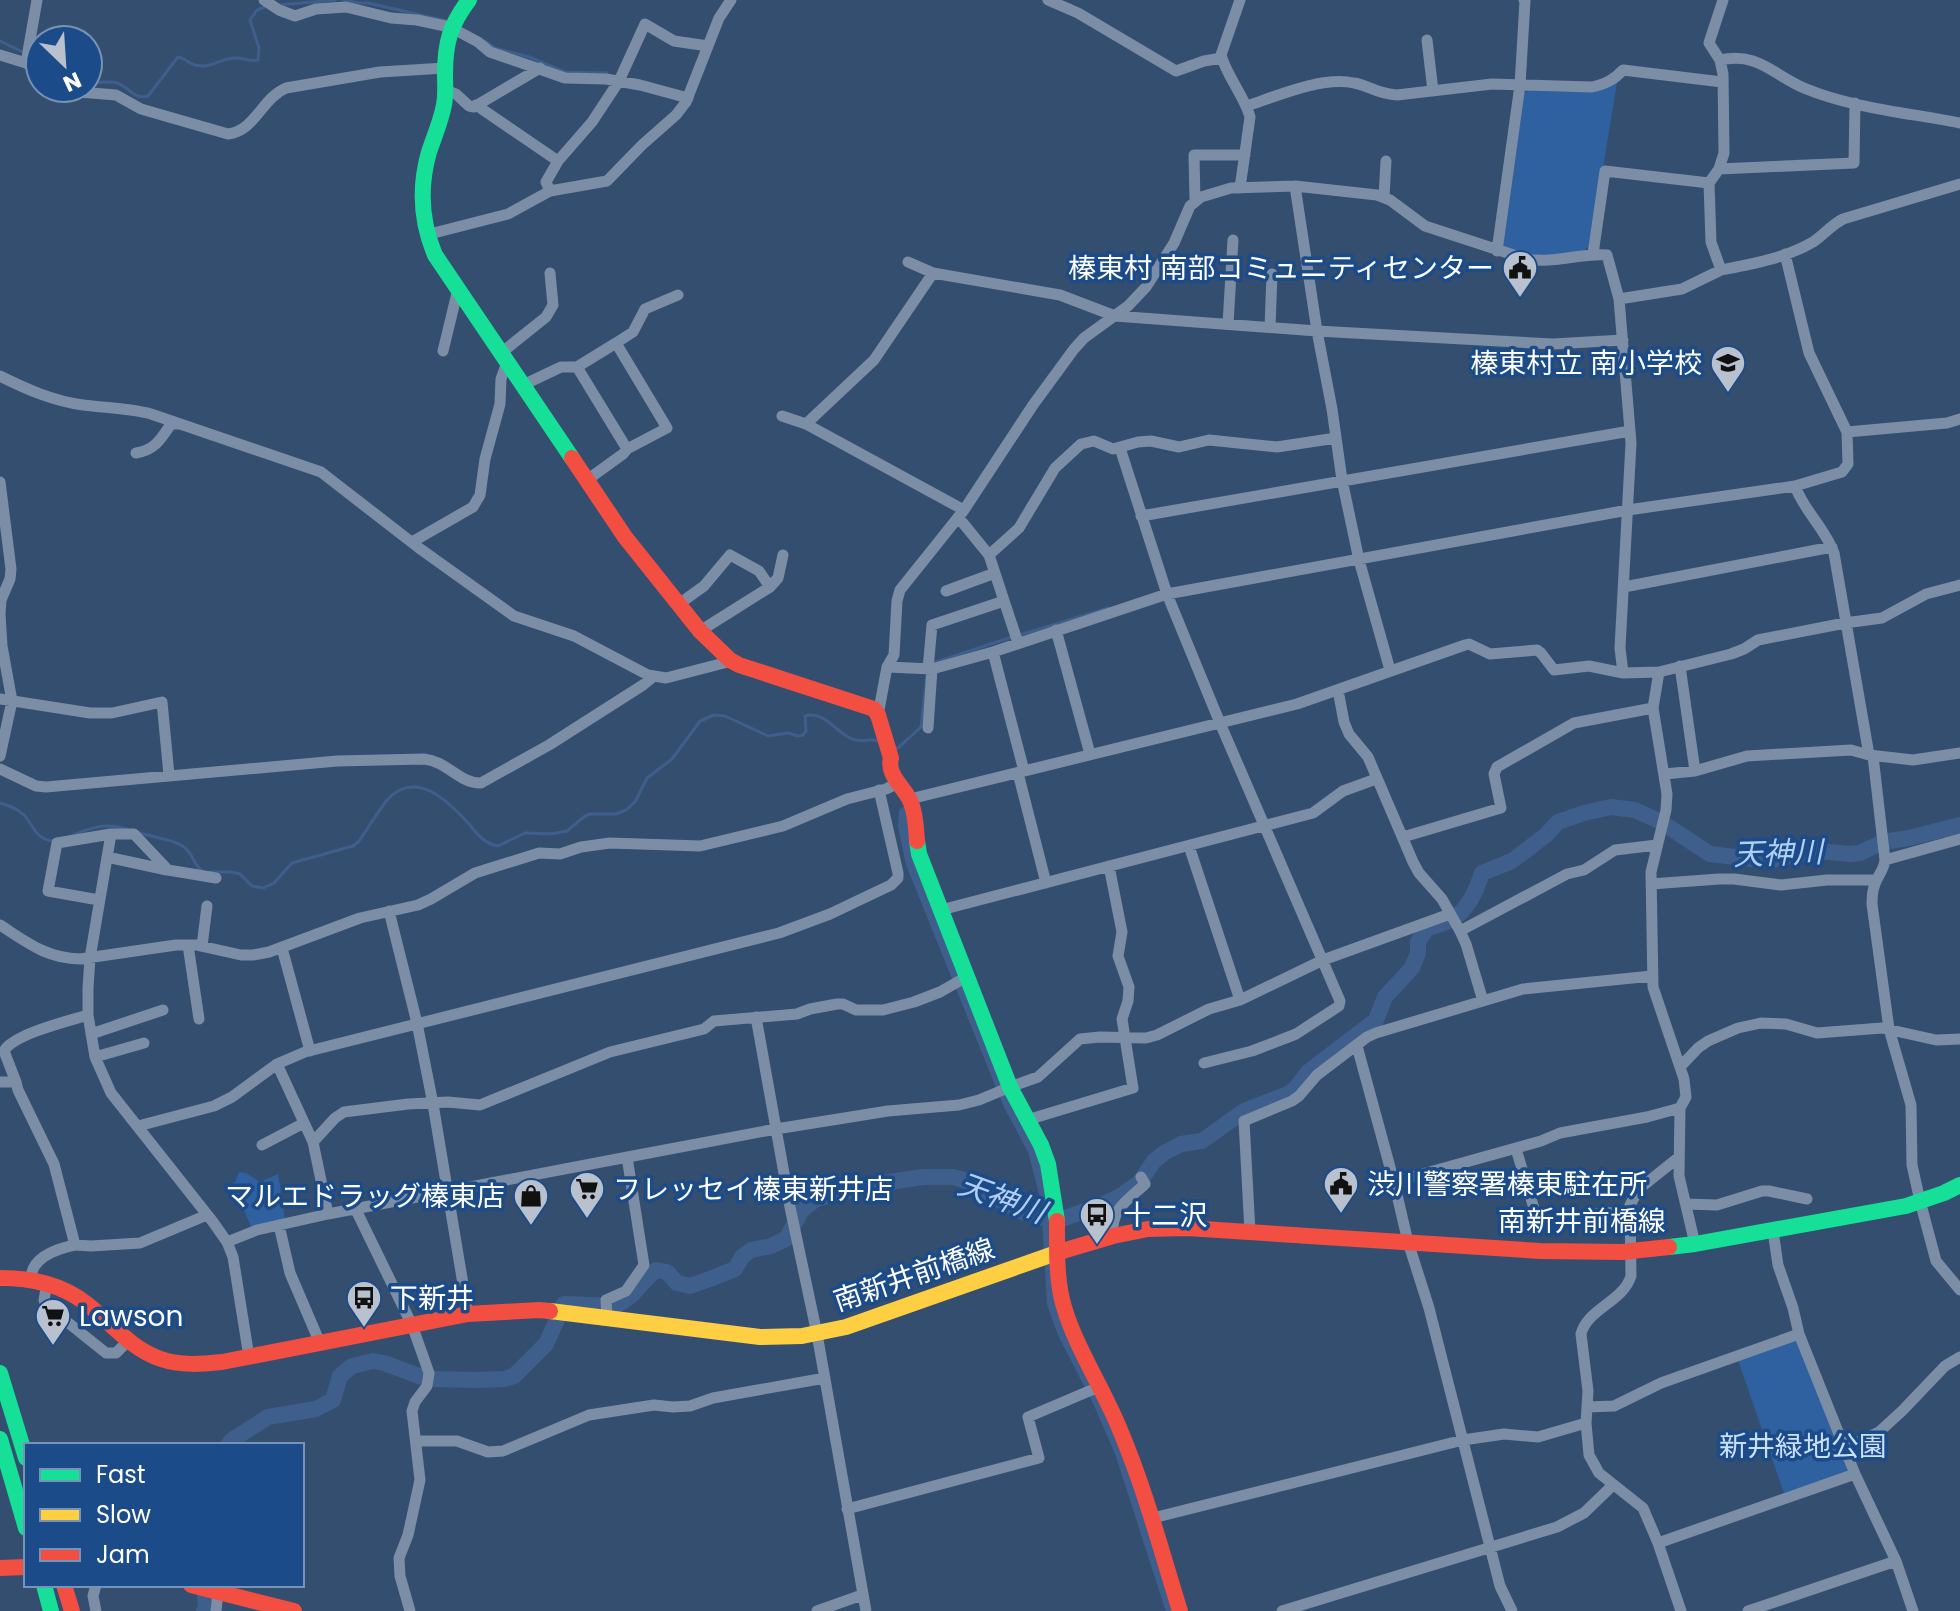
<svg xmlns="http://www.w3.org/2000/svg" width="1960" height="1611" font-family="Poppins,'Noto Sans JP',sans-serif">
  <rect width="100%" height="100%" fill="#344e70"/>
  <path fill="#2f61a0" d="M1617,83l-27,163 -8,7 -46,5 -35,-11 22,-154 6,-2c29,0 61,4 88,-8z
    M239,1172l7,1 14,9 18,-8 7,46 -34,7 -9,-22 -14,-19 7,-4z
    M1799,1339l49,133 -64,21 -46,-133z"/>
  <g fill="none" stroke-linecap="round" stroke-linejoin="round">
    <path stroke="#3e5f8b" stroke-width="3" d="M344,0l14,3h10l79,18
      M279,5l56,-5
      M0,41l25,12
      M485,41l10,7 34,9 36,15 42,1
      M88,82c9,2 20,-2 29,1 13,4 16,17 31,13l30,-39c7,1 11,7 17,8 15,4 25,-6 38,-7 9,-1 16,4 25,2l1,-12 -9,-28 7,-10 10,-4
      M1020,635l88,-27
      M933,663l79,-26
      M895,748h3l23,-21 6,-54
      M0,803c9,3 17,5 24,12 10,12 12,24 29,26
      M140,833c12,4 38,7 46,16 7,6 8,16 16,22
      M71,836c20,-9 37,-14 58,-6
      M210,872h21l9,2 12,12 11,2 11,-5 18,-20 61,-17 6,-5c9,-13 18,-28 28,-41 29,-32 62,2 82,24 8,10 16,20 29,22l27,-13 26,1 16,-3 18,-15 5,-2h26l10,-4 9,-8 12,-24 25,-19 28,-38 14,-6 11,1 43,20 20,-3 10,3 5,-1 3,-4 -1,-15c19,-6 30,16 47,23 9,4 18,-1 26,2"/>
    <path stroke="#3e5f8b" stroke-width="10" d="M904,812l-1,15 8,37 97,240 25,47 13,50 6,103 11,30 35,68 22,51 51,158"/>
    <path stroke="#3e5f8b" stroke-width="16" d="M228,1445l4,-5 36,-23 48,-8 17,-9 7,-24 12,-10 21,-5 11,2 38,14 13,2 41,1 28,-1 10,-3 32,-32 18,-40 49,2c19,-5 28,-24 43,-36l11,2 10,11 13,3 20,-7 25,-10 7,-12 9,-7 20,-4 15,-7 16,-29 14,-11 60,-15 47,-7h30l17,5 16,11 36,19 28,8 12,-1 40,-14 17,-8 20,-14 15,-22 10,-8 17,-9 21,-3 42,-30 44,-17 7,-5 13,-17 68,-52 9,-23 27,-29 6,-15v-11l8,-13c8,-3 17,-5 24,-9 18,-9 26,-29 32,-47l30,-12 34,-26 12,-13 26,-9 27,-6 24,3 26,12 49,32 50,6h11l47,-9 32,3 10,-1 23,-11 26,-4 51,-13
      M204,1585l2,22 -2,4"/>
    <path stroke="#7b8ea5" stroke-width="11" d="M37,0l-11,63 14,7
      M264,0l15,10 16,6 21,-7 30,-2 45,11 26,2 33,7 28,15 12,10 75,26 41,1 34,6 48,13
      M1048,0l30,13 98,58 28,-10 18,-3
      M1427,40l6,51
      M0,55l26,8
      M1720,60c38,-8 52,14 84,28 47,20 106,25 156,35
      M68,88l11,4 37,3 25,14 87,25c27,-3 34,-36 58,-46l94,-16 65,-4
      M446,90l10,4 13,12 5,1 66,-39
      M476,105l82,56
      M1247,106c30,-10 75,-30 107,-23 16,3 23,11 43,12l95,-11 100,3c13,-3 22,-7 31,-17l99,12
      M1719,169l135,-6 1,-60
      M1295,186l22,145 15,78 10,71 17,80 31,110
      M1240,188l10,-71c-6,-22 -23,-40 -29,-62l19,-55
      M550,191l-4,-9 12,-21 34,-39 27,-41 26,-57 29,17 34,5
      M1384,197l2,-36
      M1195,201l-1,-46h51
      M426,235l82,-21 42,-23 57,-10 35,-36 34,-30 10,-13 33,-84 12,-18
      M1497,251l23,-166 5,-84 -1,-1
      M1593,254l12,-83 104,12
      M908,262l25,11 127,22 55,21 202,15 236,13 70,-4
      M1721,270c31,-6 65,-12 92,-28 11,-7 18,-17 30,-23l117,-35
      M1619,299l63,-10 39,-19 -10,-28 -2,-59 10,-14 5,-16 -1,-79 -3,-14 -11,-17 14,-43
      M1228,324l5,-84
      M1270,327l2,-53
      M616,343l17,-11 12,-23 33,-14
      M443,351l15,-62
      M501,353l45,-36 7,-12 -3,-32
      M577,367l39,-24 51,85 -40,21
      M0,376c26,13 53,25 83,29 23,3 46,3 68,9l170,58 98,76 95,68 60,20 74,39 18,3 58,-15 6,-3
      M523,385l38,-18h16l50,82 -4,5 -36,26
      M782,416l24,8 158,86
      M806,424l68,-64 59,-87
      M1847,432l100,-9 13,-4
      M1120,448l47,146 53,129 120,278 -1,5 -43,28 -44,17 -48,12
      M136,453c19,-3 25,-14 35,-29h8
      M0,482l11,87 -1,10 -9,21 -1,14 2,32 10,55 -12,55
      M1795,486c9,25 30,42 39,67l35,202
      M1141,516l489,-85
      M958,517l31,38 29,88
      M412,542l61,-35 7,-12 5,-36 15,-55 1,-25 6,-17
      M989,555l30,-27 36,-60 26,-24 13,-3 19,8 25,-7 13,-1 28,6 30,-7 68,7 59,-9
      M1624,587l208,-40
      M946,591l49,-18
      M679,604l25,-18 26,-31 29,16 11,16
      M1056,630l34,124
      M700,631l70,-44 8,-9 5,-23
      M993,652l31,119
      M1680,666l15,105
      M887,667l45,2 61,-17 174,-58 461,-84 167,-24 47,-14 6,-8 -1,-32 -38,-79 -24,-99
      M928,669l4,-44 72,-24
      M1659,672l-6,36 14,86 -1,16 -15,62 2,115 31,92 2,18 -6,11 -1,68 16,68
      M1338,690l6,32 5,12 19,23 45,105 6,11 23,26 18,32 6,13 17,57
      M0,699l90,14h22l50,-11 7,73
      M878,715l9,-48 7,-12 3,-54 3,-11 64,-80 69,-105 41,-56 10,-11 44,-32 18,-19 28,-44 16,-37 11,-9 30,-9 64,-2 82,9 13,5 35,26 101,33c27,5 54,-6 81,-4l12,44 12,144 -11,205 3,25
      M928,728l4,-59
      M1873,756l12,104c-1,10 -7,15 -10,24 -3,7 -3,13 -3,20l17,125 22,76 1,60 8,36 16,60 24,29
      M0,769l36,17 10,1 291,-26 87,-2c23,2 36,25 57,24l68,-38 94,-60 10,-8
      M1018,773l28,110
      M1665,774l30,-3 52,-15 104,-6 18,5 44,5 47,-7
      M910,799l387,-95 168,-59 4,-1 21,10 47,-4 4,3 13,17 35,-4 34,7 36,-1 72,-18 13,-5 14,-9 87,-17 37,-5 44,-24 34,-9
      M1403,837l98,-29 -7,-34 3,-7 77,-44 79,-15
      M1189,846l51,154 83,-40 127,-46
      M107,857l60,13
      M1885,860l75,-21
      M216,878l-48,-8 -34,-36h-23l-21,124 -2,30v27l7,42 16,36 102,129 14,20 6,15 16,100
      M1651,884l68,-5h15l47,6 46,-5h49
      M99,900l-51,-9 9,-48 54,-9
      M941,910l372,-97 30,-22 33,-12
      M389,911l28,112 16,81 35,210
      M0,925c28,18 46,33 80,34l96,-14h20l45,10h12l16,-3 91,-34 58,-13 13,-6 44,-26 64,-20 21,1 21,-7 29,-4 90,3 83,-20 64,-27 39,-10 12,-6
      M1460,931l107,-57 17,-4 31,-20 42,-5
      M188,945l11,74
      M202,946l5,-40
      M282,948l28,103
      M756,1017l34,190 27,127 49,277
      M91,1034l72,-24
      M1357,1046l37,136 14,60 21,66 71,278 12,25
      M95,1057l49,-14
      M277,1064l36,78
      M1680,1067l18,-19 10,-7 30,-13 23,-5 25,1 31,9 65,-5 54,12 24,-1
      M0,1082h16l2,8 36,74 21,81 16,1 49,-3 67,-28
      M16,1082l-12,-31c10,-17 64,-30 84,-36
      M1027,1120l106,-32 -11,-69 6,-18 1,-14 -11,-31 4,-24 -13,-66
      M138,1126l76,-20 18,-9 45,-33 28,-12 474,-119 51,-19 61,-29 7,-7v-5l-19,-83
      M262,1145l42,-22
      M1516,1149l20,66 5,7 60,-9 29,-1
      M1679,1157l-40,32 -9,16 1,71c-8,26 -44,33 -50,58l7,57 -2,32 3,32 10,18 44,35 15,35 23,68
      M1394,1182l147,-41 19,-8 87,-16 33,-9
      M1687,1204l30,1 45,-14h7l38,8
      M356,1210l56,115 17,48 -2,13 -12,16 -3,9 8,69 -12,55 -9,23 1,18 10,35
      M328,1214l-15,-72 22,-24 9,-6 64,-8 40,-2 32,3 130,-53 94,-23 10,-8 83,-7 13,-5 27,-5h6l13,6h27l31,-8 26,-10 28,-16
      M279,1225l11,48 30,70
      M1773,1231l5,34 15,43 6,26 56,140 41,87 17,50
      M1250,1232l-6,-111 48,-20 7,-5 18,-21 50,-38 9,-4 147,-44 129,-13
      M1113,1236c-2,-28 13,-34 32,-52l-4,-7
      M227,1242l30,-12 71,-16 305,-58 143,-27 112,-18 71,-6 20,-5 31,-13 28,-10 42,-38 20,-2 46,1 11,-3 52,-26 31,-9
      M31,1279c0,-22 25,-30 44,-34
      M47,1283l-3,17 2,5 60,48h10l12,-12
      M607,1317l-1,-17 20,-9 18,-26 -17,-108
      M1588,1407l26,-1 47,-23 138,-49
      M416,1441h41l31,11 15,-1 86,-36 65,-10 19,2 17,-1 23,-8 112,-20
      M1845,1448l34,-16 23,-21 43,-45 15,-9
      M847,1509l192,-51 -11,-41 73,-31
      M1153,1518l310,-78 41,-6 34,3 48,-14
      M1658,1543l197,-69
      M96,1611l-3,-15 3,-11
      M216,1611l2,-18
      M817,1611l45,-16
      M1282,1611l275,-84 27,-14 29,-28
      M1748,1611l148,-50"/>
    <path stroke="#16e098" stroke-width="16" d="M469,0c-19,25 -24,43 -24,74 0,11 1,21 -1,31 -3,16 -10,32 -15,47 -10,35 -8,70 6,103l137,203
      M917,841l2,13 91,233 31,58 7,19 9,57
      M1669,1247l26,-3 211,-38 38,-13 16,-8
      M0,1373l26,85
      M0,1439l26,89
      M44,1585l7,26"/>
    <path stroke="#ffcf43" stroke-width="16" d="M550,1311l210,26 42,-1 44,-9 213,-75"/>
    <path stroke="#f24e42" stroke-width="16" d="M572,458l53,79 75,94 30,29 9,5 135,44 4,6 13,43c-5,18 15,30 20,45 5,12 5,26 6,38
      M1057,1221c0,27 -1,60 7,86 12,41 40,83 56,123 25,59 41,120 60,181
      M1059,1252l54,-16 35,-7 39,-1 353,23 82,1 47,-5
      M0,1278c32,0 61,6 87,26 24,19 44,45 74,55 20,7 41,5 61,3l246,-48 71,-4 11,1
      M0,1568l26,-1
      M64,1585l8,26
      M191,1585l103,26"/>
  </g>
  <defs>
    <symbol id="civic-pin" viewBox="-11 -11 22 30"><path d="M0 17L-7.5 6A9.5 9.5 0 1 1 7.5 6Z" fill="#b8c1cd" stroke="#1b4b89"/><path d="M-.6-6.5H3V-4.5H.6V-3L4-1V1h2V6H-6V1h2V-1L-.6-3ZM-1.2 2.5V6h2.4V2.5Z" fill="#111"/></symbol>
    <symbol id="school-pin" viewBox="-11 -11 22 30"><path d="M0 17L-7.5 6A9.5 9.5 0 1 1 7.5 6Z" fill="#b8c1cd" stroke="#1b4b89"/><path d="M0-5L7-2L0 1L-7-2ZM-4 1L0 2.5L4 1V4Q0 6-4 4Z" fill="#111"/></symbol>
    <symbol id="supermarket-pin" viewBox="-11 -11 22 30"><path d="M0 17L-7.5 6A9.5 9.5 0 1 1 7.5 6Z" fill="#b8c1cd" stroke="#1b4b89"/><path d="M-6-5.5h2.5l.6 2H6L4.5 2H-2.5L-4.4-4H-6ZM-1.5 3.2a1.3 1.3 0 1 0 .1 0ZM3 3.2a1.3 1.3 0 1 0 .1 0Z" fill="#111"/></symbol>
    <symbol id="shop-pin" viewBox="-11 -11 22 30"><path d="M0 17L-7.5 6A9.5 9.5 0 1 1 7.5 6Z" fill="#b8c1cd" stroke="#1b4b89"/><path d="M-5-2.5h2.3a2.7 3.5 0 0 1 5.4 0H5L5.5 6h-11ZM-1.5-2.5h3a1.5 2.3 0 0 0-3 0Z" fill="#111"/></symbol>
    <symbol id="bus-pin" viewBox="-11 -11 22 30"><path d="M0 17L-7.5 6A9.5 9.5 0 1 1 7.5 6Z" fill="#b8c1cd" stroke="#1b4b89"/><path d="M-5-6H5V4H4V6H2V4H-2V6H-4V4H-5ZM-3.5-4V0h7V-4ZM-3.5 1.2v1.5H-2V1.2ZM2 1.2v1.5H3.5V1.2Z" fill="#111"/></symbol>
  </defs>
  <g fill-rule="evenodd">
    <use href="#civic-pin" x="1500" y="248" width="40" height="54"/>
    <use href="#school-pin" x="1708" y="343" width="40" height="54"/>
    <use href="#civic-pin" x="1321" y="1164" width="40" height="54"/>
    <use href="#supermarket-pin" x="567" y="1169" width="40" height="54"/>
    <use href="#shop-pin" x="511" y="1176" width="40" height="54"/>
    <use href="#bus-pin" x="1077" y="1195" width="40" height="54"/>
    <use href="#bus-pin" x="344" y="1278" width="40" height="54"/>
    <use href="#supermarket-pin" x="33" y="1296" width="40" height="54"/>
  </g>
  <g text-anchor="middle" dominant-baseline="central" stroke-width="7" stroke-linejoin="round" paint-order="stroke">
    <g font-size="28" fill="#fff" stroke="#1b4b89" text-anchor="start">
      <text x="1494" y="268" text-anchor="end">榛東村 南部コミュニティセンター</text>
      <text x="1702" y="363" text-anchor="end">榛東村立 南小学校</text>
      <text x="1367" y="1184">渋川警察署榛東駐在所</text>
      <text x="613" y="1189">フレッセイ榛東新井店</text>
      <text x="505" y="1196" text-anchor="end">マルエドラッグ榛東店</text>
      <text x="1123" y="1215">十二沢</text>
      <text x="390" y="1298">下新井</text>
      <text x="79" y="1316">Lawson</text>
    </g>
    <g font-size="28" fill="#fff" stroke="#1b4b89">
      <text x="1582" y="1221">南新井前橋線</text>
      <text transform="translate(914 1275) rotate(-19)">南新井前橋線</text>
    </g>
    <g font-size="28" fill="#cadff9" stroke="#1b4b89">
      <text x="1803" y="1446">新井緑地公園</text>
    </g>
    <g font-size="30" font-style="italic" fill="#b1cff4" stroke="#1b4b89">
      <text transform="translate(1778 853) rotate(-2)">天神川</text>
      <text transform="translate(1002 1198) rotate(20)">天神川</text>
    </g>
  </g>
  <rect x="24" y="1443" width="280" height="144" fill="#1b4b89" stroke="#7693b8" stroke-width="2"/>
  <rect x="40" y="1469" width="40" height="12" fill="#16e098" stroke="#7693b8" stroke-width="2"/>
  <text x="96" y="1483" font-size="24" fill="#ffffff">Fast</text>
  <rect x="40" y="1509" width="40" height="12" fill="#ffcf43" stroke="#7693b8" stroke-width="2"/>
  <text x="96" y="1523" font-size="24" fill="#ffffff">Slow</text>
  <rect x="40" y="1549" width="40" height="12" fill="#f24e42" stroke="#7693b8" stroke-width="2"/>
  <text x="96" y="1563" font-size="24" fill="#ffffff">Jam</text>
  <g transform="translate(64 64) rotate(155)"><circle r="38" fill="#1b4b89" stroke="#7693b8" stroke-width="2"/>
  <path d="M0-6L14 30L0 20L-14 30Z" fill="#b8c1cd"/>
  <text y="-12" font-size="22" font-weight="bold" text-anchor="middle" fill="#ffffff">N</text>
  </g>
</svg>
